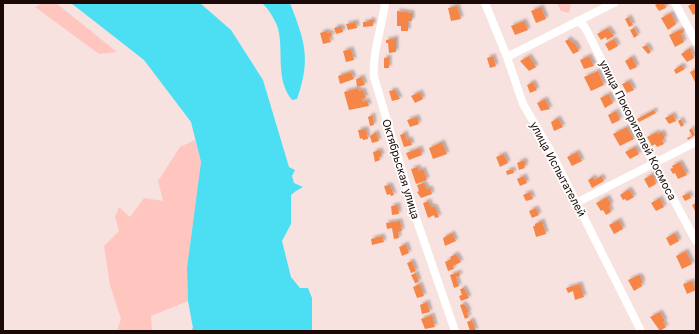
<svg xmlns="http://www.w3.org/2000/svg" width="699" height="334" font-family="Inter,sans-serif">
  <defs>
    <filter id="shadow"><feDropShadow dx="2.5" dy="-2.5" stdDeviation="1" flood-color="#0004"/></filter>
  </defs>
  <rect width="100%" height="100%" fill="#f8e2df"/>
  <path fill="#fec6be" d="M43,3h13l61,49 -18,2 -64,-47z
    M557,3h14l-2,10 -8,-2z
    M195,140l6,22 -14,106 1,33 -37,15 1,15h-35l4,-12 -11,-34 -6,-39 15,-15 -4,-14 4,-10 11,10 14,-19 19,3 -5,-20 22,-34z"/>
  <path fill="#4cdff3" d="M71,3h129l31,27 32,50 26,87 6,3 -3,6 2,7 9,4 -7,4 -5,4v29l-9,17 9,36 9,11h8l4,10v33h-121l2,-3 -5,-27 -1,-33 14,-106 -10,-40 -47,-62z
    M262,3h28c15,39 21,55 7,96l-5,1c-16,-20 -9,-44 -13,-67 -1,-9 -10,-24 -17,-30z"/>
  <path fill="#f58647" filter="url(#shadow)" d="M659,3h5l2,5 -7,3 -4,-6z
    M694,3h2v10l-3,2 -5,-9z
    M457,6l4,13 -10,2 -3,-13z
    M541,7l5,12 -10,4 -5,-12z
    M397,11l15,2v8h-4v10h-7v-5h-4z
    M671,13l5,11 -8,6 -7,-12z
    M629,17l4,8 -4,2 -4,-8z
    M369,20h4v6l-10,1v-5h6z
    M524,21l4,9 -13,5 -4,-9z
    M356,22l1,6 -9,2 -2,-6z
    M337,27h5l1,5 -7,2 -2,-6z
    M608,28l6,8 -7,4 -1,-3 -5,3 -4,-6z
    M634,28l4,7 -4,3 -4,-8z
    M682,29l2,3 -3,2 3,8 -9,5 -6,-12z
    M327,31v2l4,-1 1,4 -3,1 2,5 -8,2 -3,-11z
    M396,38v14l-7,1 -1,-10h-2v-3z
    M569,39l4,4h2l4,8 -6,3 -8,-13z
    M614,39l4,7 -9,5 -4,-7z
    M647,45l4,7 -3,2 -6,-7z
    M690,48l4,10 -7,4 -6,-8z
    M351,49l3,11 -8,2 -3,-11z
    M493,56l3,10 -6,2 -3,-10z
    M529,56l7,11 -7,4 -9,-10z
    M589,56l5,10 -10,3 -4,-9z
    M389,57v11h-5v-10z
    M632,57l5,10 -7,3 -5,-9z
    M681,65l4,4 -9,5 -2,-4z
    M696,69v12l-1,1 -5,-10z
    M598,71l6,14 -13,6 -7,-14z
    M351,72l3,7 -14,5 -2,-8z
    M362,77l3,8 -8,2 -1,-8z
    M629,81l5,9 -7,3 -5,-9z
    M533,82l4,8 -7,3 -3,-8z
    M358,88l1,3 4,-1 3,8 -4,1 1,3 4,-2 2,6 -20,4 -5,-18z
    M395,90l5,9 -8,2 -3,-10z
    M420,92l3,7 -8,4 -4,-7z
    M609,94l4,9 -8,5 -5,-10z
    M545,99l5,10 -9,2 -4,-8z
    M654,110l2,3 -17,9 -2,-3z
    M616,111l4,9 -8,4 -4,-9z
    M673,114l3,7 -7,3 -4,-6z
    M373,115l1,10 -4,1 -2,-9z
    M417,117l2,7 -9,3 -3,-7z
    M558,118l5,9 -9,4 -3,-9z
    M681,119l3,6 -3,2 -3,-6z
    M627,127l7,12 -14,7 -7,-12z
    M692,128l3,7 -7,5 -1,-2 5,-2 -3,-6z
    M366,129l2,10 -5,1 -1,-2 -2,1 -2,-9z
    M376,132l3,9 -7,2 -2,-7z
    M657,132l1,2 4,-2 3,6 -3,2 2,4 -7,3 -2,-3 -3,2 -5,-9z
    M405,133l2,7 3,-1 2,6 -8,2 -4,-12z
    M442,142l5,12 -14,5 -4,-11z
    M635,147l4,7 -9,5 -5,-7z
    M420,148l2,7 -13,5 -3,-7z
    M380,150l2,6 -3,1 1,3 -5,2 -2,-10z
    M577,152l5,9 -10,5 -5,-9z
    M504,154l4,9 -8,4 -4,-10z
    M524,160l2,5 -2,1 1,2 -6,2 -2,-7z
    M680,162l7,13 -9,4 -3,-6 -2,1 -3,-5 3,-1 -1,-2z
    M418,167l1,4 4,-2 4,11 -11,4 -5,-15z
    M513,169l1,4 -7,2 -1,-4z
    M653,174l3,10 -7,4 -5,-9z
    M524,176l3,7 -7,3 -3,-7z
    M601,176l3,5 -12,7 -4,-8 5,-3 2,3z
    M424,183l3,6 3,-1 2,6 -11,4 -4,-6 2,-1 -2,-6z
    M390,185l4,10 -3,1 -1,-2 -3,1 -3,-9z
    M629,189l5,8 -7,4 -2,-2 -2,1 -3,-5z
    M530,192l3,7 -7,2 -3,-6z
    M689,193l2,5 -6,3 -3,-5z
    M607,197l4,7 -2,2 2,6 -5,3 -3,-5 -2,1 -5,-8z
    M660,198l4,9 -8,4 -5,-8z
    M429,201l1,5 5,1 4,10 -4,1 -1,-3 -6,3 -5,-15z
    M696,203v10l-4,-8z
    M398,205l1,9 -7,1 -1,-9z
    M536,208l3,7 -7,3 -3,-7z
    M619,220l4,9 -9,5 -5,-9z
    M400,221l2,10 -4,1 1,6 -5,1 -2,-11 -5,1 -1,-6z
    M542,221l4,13 -10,3 -3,-11h2v-2z
    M452,233l4,8 -11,5 -2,-8z
    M675,233l4,8 -9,5 -4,-8z
    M382,236l2,6 -12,3 -1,-6z
    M406,244l3,9 -7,3 -3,-9z
    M686,251l6,13 -10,5 -6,-13z
    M456,254l5,8 -8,4 1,3 -6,2 -3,-9 6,-3 -1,-2z
    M412,261l4,10 -5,2 -4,-10z
    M459,272l1,4 -4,1 3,9 -5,2 -4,-13z
    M416,273l3,9 -4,1 -4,-8z
    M637,276h3l3,6 -2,1 1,3 -8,5 -6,-11z
    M692,281l4,9 -9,4 -4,-10z
    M420,284l4,12 -7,2 -4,-11z
    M580,284l4,13 -9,3 -2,-9 -5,2 -2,-5z
    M464,288l5,10 -8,3 -2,-5 3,-1 -2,-6z
    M427,302l3,10 -8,2 -2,-9z
    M463,304l2,1 4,7 -2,1 2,4 -4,2 -5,-14z
    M660,312l5,9 -2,1 3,5 -6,4 -10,-14z
    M432,315l3,12 -10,2 -4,-10z
    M472,320l4,11h-6l-3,-9z"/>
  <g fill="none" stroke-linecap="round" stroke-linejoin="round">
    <path stroke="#fff" stroke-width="8" d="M385,3c-3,25 -13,49 -11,74l42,141 39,113
      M485,3l22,54 16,47 26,44 92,183
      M675,3l21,39
      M577,21l7,5 4,7 48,97 60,111
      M507,57l107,-54
      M576,203l120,-61"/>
  </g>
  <g text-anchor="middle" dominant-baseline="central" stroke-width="3.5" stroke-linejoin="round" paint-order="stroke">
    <g font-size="11" fill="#1a0907" stroke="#fff">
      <text transform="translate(638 130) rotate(63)">улица Покорителей Космоса</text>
      <text transform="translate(401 169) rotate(73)">Октябрьская улица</text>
      <text transform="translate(558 169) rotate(62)">улица Испытателей</text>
    </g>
  </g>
  <rect width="699" height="334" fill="none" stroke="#1a0907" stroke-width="8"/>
</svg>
